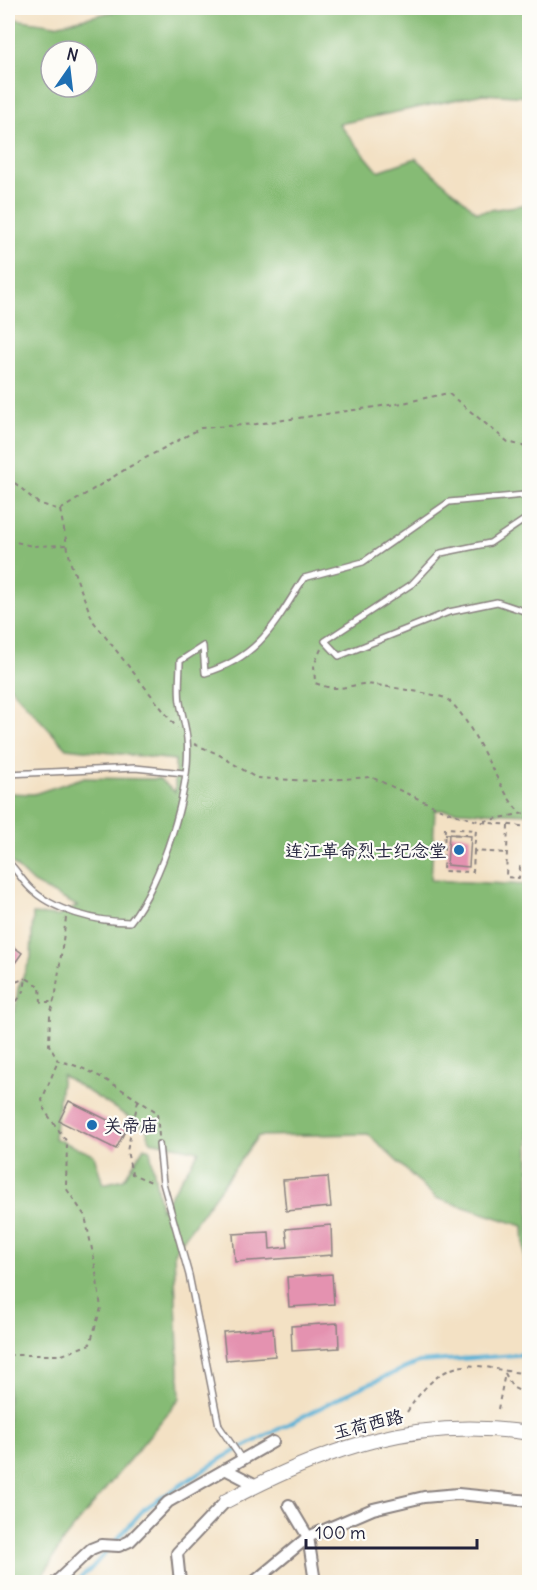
<svg xmlns="http://www.w3.org/2000/svg" width="537" height="1590" font-family="Delius,'LXGW WenKai TC',sans-serif">
  <rect width="100%" height="100%" fill="#fdfcf7"/>
  <filter id="ink" filterUnits="userSpaceOnUse"><feTurbulence type="fractalNoise" baseFrequency=".0167" numOctaves="2"/><feDisplacementMap in="SourceGraphic" scale="12" xChannelSelector="R" yChannelSelector="G"/><feConvolveMatrix kernelMatrix="1 2 1 2 8 2 1 2 1" color-interpolation-filters="sRGB"/></filter>
  <filter id="wash" filterUnits="userSpaceOnUse"><feTurbulence type="fractalNoise" baseFrequency=".008" numOctaves="4" result="noise"/><feDisplacementMap in="SourceGraphic" scale="24" xChannelSelector="R" yChannelSelector="G"/><feGaussianBlur stdDeviation="1.35" result="paint"/><feColorMatrix in="noise" values="0 0 0 0 0 0 0 0 0 0 0 0 0 0 0 0 0 1.4 0 .05"/><feComposite in="paint" operator="in"/></filter>
  <g filter="url(#wash)">
    <rect width="100%" height="100%" fill="#f3e1c4"/>
    <path fill="#86bb75" stroke="#546e58" stroke-width="1.5" fill-rule="evenodd" d="M129,8h400v89l-46,-3 -144,30 39,47 38,-13 61,54 52,-8v610l-94,-4 -4,70 98,5v384l-4,-1 -2,-42 -87,-28 -68,-64 -110,2 -84,116 6,146 -117,143 -24,41h-31v-571l7,1 3,-24 13,-30 2,-44 26,2 18,-10 -44,-23 -25,-24v-66l26,1 48,-16 77,1 16,13v-32l-109,-12 -58,-63v-667l47,7zM51,51h36v36h-36zM62,1075l84,53 4,13 49,10 -38,59 -11,-60 -6,-3 -20,32 -21,5 -9,-29 -40,-17z"/>
    <g fill="none" stroke-linecap="round" stroke-linejoin="round">
      <path stroke="#59b1d6" stroke-width="4" d="M74,1582l15,-11 55,-62 80,-52 131,-67 64,-28 111,-8"/>
    </g>
    <g id="blocks">
      <path fill="#e492b0" d="M449,834l22,2 -2,31 -22,-2z
        M8,943l14,10 -14,20z
        M69,1101l57,28 -10,20 -57,-28z
        M328,1177l3,30 -45,4 -3,-31z
        M331,1225l1,30 -97,7 -2,-28 36,-2 1,17 18,-2 -2,-18z
        M332,1274l2,30 -45,3 -2,-30z
        M338,1323l1,25 -47,3 -1,-25z
        M273,1328l2,28 -49,4 -3,-28z"/>
    </g>
  </g>
  <g filter="url(#ink)">
    <use href="#blocks" fill-opacity="0" stroke="#8a8280" stroke-width="1.5"/>
    <g fill="none" stroke-linecap="round" stroke-linejoin="round">
      <defs>
        <path id="lane" d="M530,516l-40,27 -49,10 -29,31 -87,57 14,15 110,-44 48,-10 33,11
          M8,774l127,-6 49,5
          M8,862c8,7 13,17 21,25 23,24 69,35 101,35 31,-38 62,-134 57,-183 -1,-12 -5,-24 -7,-37 -2,-13 0,-28 0,-41l23,-15 2,27c55,-16 70,-50 99,-95l59,-16 86,-60 75,-7 6,16
          M159,1144l4,39 26,92 30,151 22,32"/>
        <path id="street" d="M225,1469l31,16
          M289,1505l19,32 7,45
          M56,1582l35,-33 10,-4 18,1 11,-5 38,-39 105,-60
          M180,1582l-3,-29 49,-52
          M254,1582l54,-45 65,-28 51,-12 34,-3 72,7"/>
        <path id="secondary" d="M226,1501c100,-53 189,-85 304,-68"/>
      </defs>
      <use href="#lane" stroke="#8a8280" stroke-width="8"/>
      <use href="#street" stroke="#8a8280" stroke-width="14"/>
      <use href="#secondary" stroke="#8a8280" stroke-width="16"/>
      <path stroke="#8a8280" stroke-width="2" stroke-dasharray="4.5 4.5" stroke-linecap="butt" d="M8,477l30,26 22,7 69,-43 72,-39 55,-4 147,-21 45,-10 60,49 22,6
        M60,510l11,54 22,57 84,107
        M8,540l24,6 35,-1
        M321,649l-7,16 1,18c24,9 24,4 48,1 8,-1 76,11 82,14 26,15 50,88 75,115
        M194,744l24,10 38,24 58,3 57,-4 76,35 34,10 49,5
        M484,821l46,-9
        M508,825l-2,52 13,1 1,-11 10,1
        M445,834l22,1
        M530,837l-5,11 5,14
        M474,851l-1,21 -30,-1 2,-43 31,2 -2,21 33,2
        M66,918l-10,75 -6,22 -1,30 9,16c37,7 67,32 99,51l2,25
        M8,985l18,-7
        M8,1004l9,-3 7,-10 2,-13 14,8 1,16h12
        M138,1101l-11,50 5,23 22,9
        M8,1355h54l28,-11 11,-36 -7,-49 -9,-43 -19,-28 1,-46 -22,-31 -3,-11 16,-39
        M505,1373l7,14 18,9
        M498,1409l7,-36
        M407,1412c17,-26 37,-50 71,-46 18,2 32,7 52,7"/>
      <use href="#lane" stroke="#fff" stroke-width="5"/>
      <use href="#street" stroke="#fff" stroke-width="10"/>
      <use href="#secondary" stroke="#fff" stroke-width="14"/>
    </g>
  </g>
  <g fill="#1f6fb2" stroke="#fdfcf7" stroke-width="2">
    <circle cx="459" cy="850" r="6"/>
    <circle cx="92" cy="1125" r="6"/>
  </g>
  <g text-anchor="middle" dominant-baseline="central" stroke-width="4.5" stroke-linejoin="round" paint-order="stroke">
    <g font-size="18" fill="#22223b" stroke="#fdfcf7" text-anchor="end">
      <text x="447" y="850">连江革命烈士纪念堂</text>
      <text x="104" y="1125" text-anchor="start">关帝庙</text>
    </g>
    <g font-size="18" fill="#22223b" stroke="#fdfcf7">
      <text transform="translate(368 1424) rotate(-14)">玉荷西路</text>
    </g>
  </g>
  <rect width="537" height="1590" fill="none" stroke="#fdfcf7" stroke-width="30"/>
  <g transform="translate(69 69) rotate(14)"><circle r="28" fill="#fdfcf7" stroke="#a5a5ac" stroke-width="1.5"/>
  <path d="M0-4.5L10 22L0 15L-10 22Z" fill="#1f6fb2"/>
  <text y="-9" font-size="16" font-weight="bold" text-anchor="middle" fill="#22223b">N</text>
  </g>
  <path d="M306 1539v9h171v-9" fill="none" stroke="#22223b" stroke-width="3"/>
  <text x="315" y="1539" font-size="18" fill="#22223b" stroke="#fdfcf7" stroke-width="4.5" paint-order="stroke">100 m</text>
</svg>
